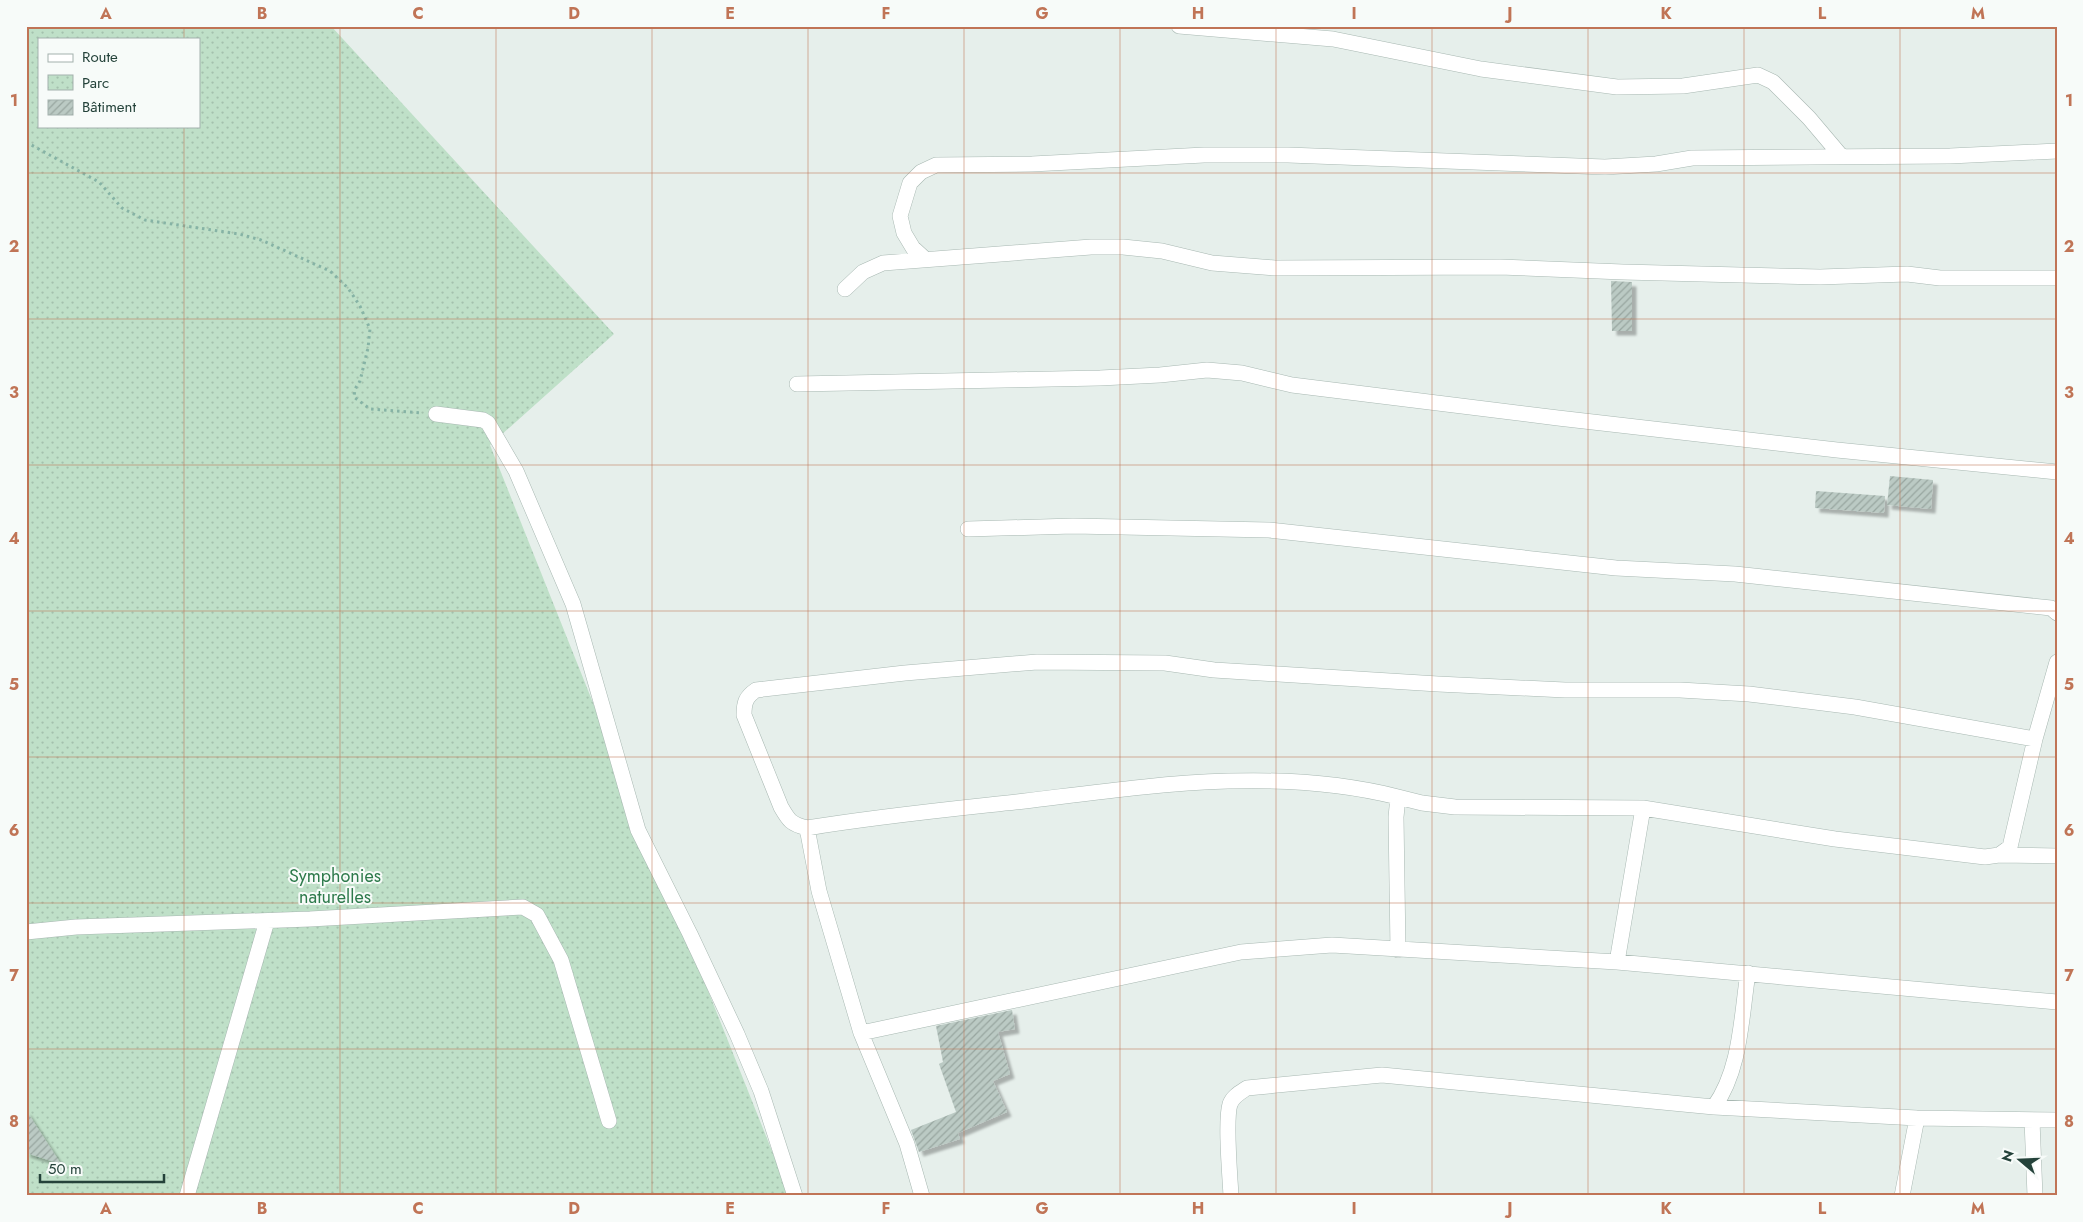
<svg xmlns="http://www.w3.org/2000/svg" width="2083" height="1222" font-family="Jost,sans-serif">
  <defs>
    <pattern id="park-dots" width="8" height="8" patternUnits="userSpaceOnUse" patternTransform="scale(1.25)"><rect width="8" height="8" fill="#bfe0c8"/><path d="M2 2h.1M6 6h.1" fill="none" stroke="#a4c1ad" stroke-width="1.8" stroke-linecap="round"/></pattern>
    <pattern id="building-hatch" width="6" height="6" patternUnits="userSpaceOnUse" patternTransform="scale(1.25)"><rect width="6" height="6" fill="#bbcac4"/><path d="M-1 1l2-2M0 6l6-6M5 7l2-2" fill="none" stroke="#98a6a0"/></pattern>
    <filter id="shadow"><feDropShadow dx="4.5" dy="4.5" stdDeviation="1" flood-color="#0004"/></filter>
  </defs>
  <rect width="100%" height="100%" fill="#e6efeb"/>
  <path fill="url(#park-dots)" fill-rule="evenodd" d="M26,26h305l283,308 -124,111 300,751h-764zM39,39h160v87h-160z"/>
  <path fill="url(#building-hatch)" filter="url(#shadow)" d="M1611,281l21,1v49h-20z
    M1890,476l43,4 -2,29 -44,-4z
    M1816,491l69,5 -1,17 -69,-5z
    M1012,1010l3,19 -17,3 12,42 -17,7 14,31 -49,21 2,6 -41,13 -8,-22 45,-18 -17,-48 4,-2 -7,-36z
    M26,1110l35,54 -35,-11z"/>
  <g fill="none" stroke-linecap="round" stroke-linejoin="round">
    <defs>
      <path id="minor" d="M1179,26l154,13 148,30 136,18 66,-1 75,-11 15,7 36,36 33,39
        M925,259l-12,-11 -9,-15 -4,-17 10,-33 11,-11 15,-7 96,-1 172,-9h84l317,12 51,-3 36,-6 258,-2 107,-5
        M845,289l18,-17 20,-9 208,-16h32l39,4 50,12 63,5 225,-1 123,5 197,5 87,-3 33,4h117
        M797,384l303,-6 60,-3 47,-5 35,3 50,12 266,33 279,32 220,22
        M436,414l47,6 5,3 28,48 57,133 65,226 52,104 47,100 24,57 34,105
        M968,529l105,-3 196,4 347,38 119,6 316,34 6,5
        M1398,797l24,6 33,4 188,1
        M807,828l12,63 42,142 46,111 15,52
        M1999,855l58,1
        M26,932l50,-5 234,-8 213,-12 14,8 24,45 48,161
        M1398,950l-2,-133 2,-20c-123,-31 -249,-11 -373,4 -73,8 -146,15 -218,27 -16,-4 -18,-7 -26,-21l-37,-92c0,-13 2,-18 12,-25l149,-17 132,-11 128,1 49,7 224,14 127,6h115l69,4 106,13 180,32
        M1617,962l26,-154 192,31 150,18 14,-2 11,-8 25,-108 22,-77
        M861,1033l380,-81 91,-7 285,17 440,40
        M1714,1107c27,-38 27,-89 34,-134
        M2032,1120l3,76
        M187,1196l80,-275
        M1231,1196c-1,-20 -6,-75 -1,-92 3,-8 11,-12 17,-16l135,-13 332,32 203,11 140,2
        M1902,1196l15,-78"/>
    </defs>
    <use href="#minor" stroke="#a8b8b2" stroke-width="16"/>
    <path stroke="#86b3a5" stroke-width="3" stroke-dasharray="2.5 4" stroke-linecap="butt" d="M26,142l73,40 23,26 23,12 94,14 22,6 69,31 18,17 12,18 10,23 -2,19 -8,33 -5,8 -1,8 16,12 52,4"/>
    <use href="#minor" stroke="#fff" stroke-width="15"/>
  </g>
  <path fill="none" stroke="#c07456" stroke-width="1" stroke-opacity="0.55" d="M184,26v13M340,26v1170M496,26v1170M652,26v1170M808,26v1170M964,26v1170M1120,26v1170M1276,26v1170M1432,26v1170M1588,26v1170M1744,26v1170M1900,26v1170M184,126v1070M26,173h2031M26,319h2031M26,465h2031M26,611h2031M26,757h2031M26,903h2031M26,1049h2031"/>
  <g text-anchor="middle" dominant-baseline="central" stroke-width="4" stroke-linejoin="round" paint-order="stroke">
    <g font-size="18" fill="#2d7a4b" stroke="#f7fbf9">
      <text x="335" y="876">Symphonies<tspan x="335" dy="21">naturelles</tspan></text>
    </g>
  </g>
  <rect width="2083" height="1222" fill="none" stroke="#f7fbf9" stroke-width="55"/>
  <rect x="38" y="38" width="162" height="90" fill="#f7fbf9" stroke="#a3b1ad"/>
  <rect x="48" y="54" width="25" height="8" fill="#ffffff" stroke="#a3b1ad"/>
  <text x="82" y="62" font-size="15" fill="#24423a">Route</text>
  <rect x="48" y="75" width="25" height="15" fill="url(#park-dots)" stroke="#a3b1ad"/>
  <text x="82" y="88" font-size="15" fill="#24423a">Parc</text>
  <rect x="48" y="100" width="25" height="15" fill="url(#building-hatch)" stroke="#a3b1ad"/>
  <text x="82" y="112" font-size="15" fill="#24423a">Bâtiment</text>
  <g transform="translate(2020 1160) rotate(289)" stroke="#f7fbf9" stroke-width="4" paint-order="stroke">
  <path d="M0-4L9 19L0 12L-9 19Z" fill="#24423a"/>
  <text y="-8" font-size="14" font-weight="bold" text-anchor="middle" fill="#24423a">N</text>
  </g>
  <path d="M40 1174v8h124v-8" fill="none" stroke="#24423a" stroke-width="2.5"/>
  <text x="48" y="1174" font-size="15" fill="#24423a" stroke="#f7fbf9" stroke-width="4" paint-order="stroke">50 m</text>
  <rect x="28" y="28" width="2028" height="1166" fill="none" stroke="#c07456" stroke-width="2"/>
  <g font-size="16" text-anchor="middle" font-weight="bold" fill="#c07456">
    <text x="106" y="19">A</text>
    <text x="262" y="19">B</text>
    <text x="418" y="19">C</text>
    <text x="574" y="19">D</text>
    <text x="730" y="19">E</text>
    <text x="886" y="19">F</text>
    <text x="1042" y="19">G</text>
    <text x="1198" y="19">H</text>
    <text x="1354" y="19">I</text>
    <text x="1510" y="19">J</text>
    <text x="1666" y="19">K</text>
    <text x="1822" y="19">L</text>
    <text x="1978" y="19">M</text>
    <text x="14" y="106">1</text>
    <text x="2069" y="106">1</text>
    <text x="14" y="252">2</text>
    <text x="2069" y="252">2</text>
    <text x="14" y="398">3</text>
    <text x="2069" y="398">3</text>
    <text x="14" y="544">4</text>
    <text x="2069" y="544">4</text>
    <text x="14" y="690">5</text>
    <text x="2069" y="690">5</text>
    <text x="14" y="836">6</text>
    <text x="2069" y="836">6</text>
    <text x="14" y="981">7</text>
    <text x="2069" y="981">7</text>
    <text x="14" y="1127">8</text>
    <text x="2069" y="1127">8</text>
    <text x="106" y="1214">A</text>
    <text x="262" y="1214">B</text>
    <text x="418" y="1214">C</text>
    <text x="574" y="1214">D</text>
    <text x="730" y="1214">E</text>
    <text x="886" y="1214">F</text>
    <text x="1042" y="1214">G</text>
    <text x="1198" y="1214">H</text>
    <text x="1354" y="1214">I</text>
    <text x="1510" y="1214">J</text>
    <text x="1666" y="1214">K</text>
    <text x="1822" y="1214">L</text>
    <text x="1978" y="1214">M</text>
  </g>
</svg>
